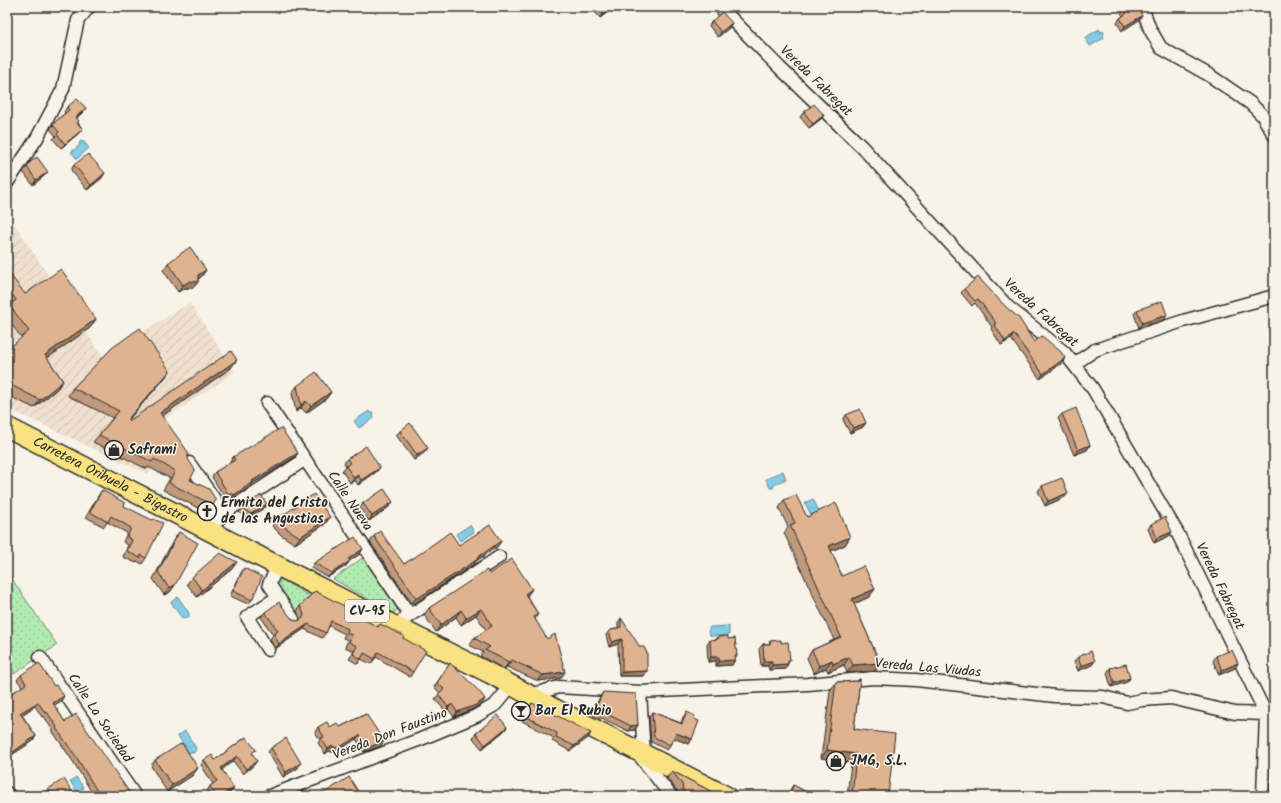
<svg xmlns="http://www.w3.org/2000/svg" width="1281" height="803" font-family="Kalam,sans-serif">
  <defs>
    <pattern id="industrial-furrows" width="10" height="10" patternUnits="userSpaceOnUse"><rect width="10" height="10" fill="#f0e0ce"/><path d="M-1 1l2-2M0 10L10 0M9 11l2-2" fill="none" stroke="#cec0b1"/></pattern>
    <pattern id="park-dots" width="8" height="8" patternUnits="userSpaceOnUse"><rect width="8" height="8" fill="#b1ebb0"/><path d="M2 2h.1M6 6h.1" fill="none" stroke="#98ca98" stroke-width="1.8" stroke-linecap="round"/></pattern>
    <pattern id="water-ripples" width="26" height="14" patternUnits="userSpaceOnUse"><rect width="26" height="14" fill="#86cce7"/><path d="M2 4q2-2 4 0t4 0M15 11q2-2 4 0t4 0" fill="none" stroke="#74afc6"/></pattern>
  </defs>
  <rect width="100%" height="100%" fill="#f7f3e8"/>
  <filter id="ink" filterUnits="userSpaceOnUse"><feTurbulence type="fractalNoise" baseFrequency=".025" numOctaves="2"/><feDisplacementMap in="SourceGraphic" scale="8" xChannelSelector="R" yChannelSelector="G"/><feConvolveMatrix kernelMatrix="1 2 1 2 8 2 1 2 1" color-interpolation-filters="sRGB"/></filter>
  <g filter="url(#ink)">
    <path fill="url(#industrial-furrows)" d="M7,213l95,143 88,-53 45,69 -78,52 10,14 -19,36 -141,-66v-58l8,-7 -8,-13v-19l2,-1 -2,-3z"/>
    <path fill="url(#park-dots)" stroke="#6e8b6e" d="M364,557l37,50 -8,6 -60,-34z
      M7,572l50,73 -43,29 -7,-10z
      M281,579l28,17 -11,23 -22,-30z"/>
    <path fill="url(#water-ripples)" stroke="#628c9c" d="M1099,29l1,2 4,1 -1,4 1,2 -14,8 -5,-8z
      M81,141h2l6,7 -12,11 -6,-7 9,-7 -1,-2z
      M369,411l1,2h3l1,5 -15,10 -5,-7z
      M783,471l3,8 -12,6 -1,3h-3l-4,-9z
      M813,499l8,17 -7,5 -9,-18z
      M470,525l4,7 -14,9 -4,-7z
      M178,597l11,16v4l-3,1 -5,-1 -10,-15z
      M729,626v9l-18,1 -3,-4 2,-5z
      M185,731l11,17 -2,5 -3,-1 -2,1 -11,-17z
      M76,777l8,11 -7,4 -7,-11z"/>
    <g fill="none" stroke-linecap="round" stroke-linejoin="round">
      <defs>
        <path id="minor" d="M720,7l60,61 82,79 146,160 56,45 29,37 84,143 89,182 -3,82
          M1142,7l8,22 11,19 48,27 41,28 12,12 12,20
          M7,183l30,-45 26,-49 15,-69 11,-13
          M1074,364l21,-14 88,-29 91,-25
          M267,403l143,212
          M189,463l35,50
          M209,531l15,-18 80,-53
          M278,566l-9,18 24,35
          M403,620l96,-63
          M268,650l-21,-33 31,-20
          M40,657l95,139
          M640,692l4,63
          M530,695l29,-8 81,5 168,-8 65,-6 43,2 139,16 48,1 24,6 15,-3 29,-2 64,15 31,1 8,-4
          M639,755l32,41
          M7,793l2,3
          M269,796l152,-57 55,-23 19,-11 17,-20"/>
        <g id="primary">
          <path id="s1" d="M7,427l388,199 96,48 64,35 171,87"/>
        </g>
      </defs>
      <use href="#minor" stroke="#2b2b2b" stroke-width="15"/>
      <use href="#primary" stroke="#2b2b2b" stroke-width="22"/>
      <use href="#minor" stroke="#f7f3e8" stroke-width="12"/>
      <use href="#primary" stroke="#f8e281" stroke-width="19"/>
    </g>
    <path fill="#c19a7c" stroke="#2b2b2b" d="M591,7h37l-3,4 -13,-2 -12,9z
      M1124,9l15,11 -17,11 -5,-8 3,-5 3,-2 -2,-3z
      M712,21l20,2 -3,5 -11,9 -9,-11z
      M67,107l19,1 -3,4 -6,6 1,5 5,6 -4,4 -18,15 -8,-9 3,-3 -6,-7 5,-7 10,-9 -1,-1z
      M804,112l20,3 -3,4 -12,9 -9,-11z
      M30,162l14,14 -11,9 -10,-13z
      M74,165l28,13 -15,12 -16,-20z
      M168,263l38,7 -5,7 -3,2v3l-5,6h-8l-7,4 -15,-22z
      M7,275l18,19 71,25 -6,9 -43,30 16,23 -6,8 -23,19 -27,-13v-45l15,-12 -15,-19v-11l1,-2 -1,-2z
      M964,289l70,53 31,16 -3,5 -22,16 -29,-40 -10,6 -10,-16 1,-2 -17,-24 -3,3 -11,-13z
      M1137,310l30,5 -3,5 -25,8 -5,-14z
      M231,368l-69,48 28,64 23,25 -5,8 -45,-23 7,-12 -22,-11 -1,2 -54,-27 6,-7 14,-17 -45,-22 5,-8 97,-17 -6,8 -36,41 1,1z
      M297,386l34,6 -5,7 -20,14 -5,-5 -5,4 -4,-19z
      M1062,414l28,31 -3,5 -13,5 -16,-37z
      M846,415l17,12 -13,6 -7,-13z
      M400,431l25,21 -11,8 -18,-25z
      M298,453l-3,4 -43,27 -2,3 -20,13 -1,-2 -3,2 -14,-23 3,-5 16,-9 -1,-1 3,-5z
      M347,459l33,9 -4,4 -18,13 -3,-5 -5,3 -8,-12 4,-5 -2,-3z
      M1042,486l26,7 -3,4 -20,9 -7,-15z
      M102,490l22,16 22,52 -4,6 -5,-3 -1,2 -13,-6 5,-12 -5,-3 4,-9 -20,-11 -3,5 -18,-10 12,-21z
      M784,500l23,17 43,20 -5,8 -14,6 11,25 33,13 -6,8 -15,7 26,59 -5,8 -28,2 -3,-8 -16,7 -2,-4 -12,6 -7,-16 5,-8 22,-10 -50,-107 4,-6 -9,-19z
      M363,503l26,4 -20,14 -9,-13z
      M267,504l-3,4 -17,11 -8,-7 3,-4z
      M330,517l-5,7 -30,20 -14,-9 -9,-9 5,-7z
      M1151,524l18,12 -15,7 -6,-14z
      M179,532l-4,53 -5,7 -6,3 -11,-16 21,-40z
      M374,536l30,28 7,-4 48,-15 42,-4 -4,6 -21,14 -2,3 -60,40 -2,-1 -42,-61z
      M360,554l-11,7 -3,5 -18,11 -17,-9 3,-5z
      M244,568l8,32 -4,4 -18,-8 11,-23z
      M232,569l-35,28 -10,-13 5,-7z
      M489,574l43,15 -5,7 11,18 -3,5 26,59 -23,3 -31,-14 -3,2 -24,-13 3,-4 -14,-7 5,-7 12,-8 -10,-15 -15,10 -5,-8 -20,15 -12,-17 5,-7z
      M300,606l59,11 18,10 3,-3 23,14 10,34 -3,5 -34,-20 -5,7 -10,-5 -3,5 -9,-5 5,-8 -9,-4 3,-7 -5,-2 2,-4 -16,-8 -3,7 -4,5 -18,-9 -29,20 -5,-10 3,-4 -12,-18 4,-5 26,6 6,3 3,-1v-1l-3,-8z
      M621,618l26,53 -3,5h-25l-1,-32 -9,3 -3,-12 3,-4 9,-3v-5z
      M718,637l10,2 9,17 -5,9 -16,1v-5l-8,1 -1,-17 3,-5h6z
      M770,641l11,2 9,17 -5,9 -16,1 -1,-4h-7l-2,-17 4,-5h6z
      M1216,656l22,7 -3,5 -16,7 -6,-14z
      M1078,657l14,8 -14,6 -4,-10z
      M450,663l32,41 -9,5 -19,8 -6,-8 -3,2 -10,-12 5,-6 -6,-6z
      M1110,668l20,10 -3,4 -16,5 -4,-14z
      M21,675l40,26 -7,4 11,17 68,74h-39l-20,-33 -21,-31v-1l-9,-15 -2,1 -7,-11 -13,9 14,21 -3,5 -26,17 15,-72 -5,-6z
      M859,679h1l-6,50 34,67h-41l4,-33 -30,-5 9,-67 6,-9 22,-1z
      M603,692l35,33 -3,5 -7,1 -26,-13 -1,1 -10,-5 9,-17z
      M532,703l56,35 -18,13 -18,-10 2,-3 -32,-17z
      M652,712l29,11 2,-6 4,-5 7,7 -2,20 -3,5 -15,-6 -4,7 -3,5 -16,-8 -2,-26z
      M366,714l15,32 -17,6 -8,-13 -21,14 -6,-2 -4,3 -7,-11 2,-3 -5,-8 3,-5h22z
      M507,727l-3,4 -22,18 -9,-11 3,-5z
      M246,737l7,18 1,10 -11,9 -10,-13 -11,8 9,23 -6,4h-15l-3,-5 3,-5 3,-2 -12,-19 3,-5h11z
      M271,748l27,20 -15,9 -15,-25z
      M155,760l38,15 -26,17 -16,-26z
      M672,771l48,25h-42l-1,-5 -10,-13z
      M793,785l21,11h-26l2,-6z
      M48,789l27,7h-31v-1z
      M324,793l37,3h-40z"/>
    <path fill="#9d7d65" stroke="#2b2b2b" d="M612,7h16l-3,4 -13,-2 -12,9 3,-4z
      M1142,16l-3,4 -17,11 3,-5z
      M732,23l-3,5 -11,9 3,-5z
      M86,108l-3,4 -10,10 3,-5z
      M824,115l-3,4 -12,9 4,-4z
      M83,129l-4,4 -18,15 4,-4z
      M48,172l-4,4 -11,9 3,-5z
      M105,173l-3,5 -15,12 4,-5z
      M206,270l-5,7 -6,4 3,1 -5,6h-8l-7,4 5,-7z
      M1167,315l-3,5 -25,8 3,-5z
      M96,319l-6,9 -51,36 6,-9z
      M1014,334l-3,5 -10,6 4,-4z
      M1065,358l-3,5 -22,16 3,-5z
      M237,360l-6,8 -76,53 5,-8z
      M170,371l-6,8 -42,48 6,-8z
      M63,381l-6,8 -23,19 6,-8z
      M331,392l-5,7 -20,14 5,-7z
      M306,401l-5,7 -5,4 5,-7z
      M866,423l-3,4 -13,6 3,-5z
      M1090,445l-3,5 -13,5 4,-5z
      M428,448l-3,4 -11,8 3,-5z
      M298,453l-3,4 -43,27 -2,3 -20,13 4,-5 18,-14z
      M380,468l-4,4 -18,13 3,-5z
      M358,475l-3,5 -5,3 4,-5z
      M232,493l-3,5 -3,2 3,-5z
      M1068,493l-3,4 -20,9 3,-5z
      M393,502l-4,5 -20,14 3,-5z
      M267,504l-3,4 -17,11 4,-5z
      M330,517l-5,7 -30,20 5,-7z
      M1172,532l-3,4 -15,7 3,-5z
      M850,537l-5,8 -21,9 5,-8z
      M501,541l-4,6 -21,14 -2,3 -60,40 -2,-1 4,-5z
      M363,549l-3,5 -15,10 3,-5z
      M350,561l-4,5 -18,11 4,-4z
      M237,562l-5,7 -35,28 5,-7z
      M175,585l-5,7 -6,3 5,-7z
      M532,589l-5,7 -7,4 5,-6z
      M875,589l-6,8 -22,10 5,-8z
      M481,609l-5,6 -15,10 5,-7z
      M461,610l-5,7 -20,15 5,-7z
      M308,624l-4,5 -29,20 4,-5z
      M622,639l-4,5 -9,3 3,-5z
      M711,657h8l-3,4 -8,1z
      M849,657l-5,8 -16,7 5,-8z
      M512,660l-5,7 -3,2 5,-7z
      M735,660l-3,5 -16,1 3,-5z
      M832,660l-6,8 -12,6 5,-8z
      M764,661h8l-4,5h-7z
      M1095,661l-3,4 -14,6 3,-5z
      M880,663l-5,8 -28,2 6,-8z
      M1238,663l-3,5 -16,7 3,-5z
      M788,664l-3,5 -16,1 3,-5z
      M647,671l-3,5h-25l3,-4z
      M565,672l-4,6 -23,3 5,-6z
      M1130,678l-3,4 -16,5 3,-4z
      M64,696l-3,5 -11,7 3,-5z
      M485,699l-3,5 -9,5 -19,8 3,-5z
      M38,702l-3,4 -18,12 3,-5z
      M452,704l-4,5 -3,2 3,-4z
      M638,725l-3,5 -7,1 3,-5z
      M507,727l-3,4 -22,18 3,-4z
      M591,733l-3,5 -18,13 4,-5z
      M676,733l16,6 -3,5 -16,-6z
      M360,735l-4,4 -21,14 -6,-2 -4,3 3,-5 4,-3z
      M36,736l-3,5 -26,17v-2z
      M384,741l-3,5 -17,6 3,-4z
      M827,750l29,4 -5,9 -30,-5z
      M237,756l-4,5 -15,12 3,-5z
      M257,761l-3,4 -11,9 3,-5z
      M301,763l-3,5 -15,9 3,-5z
      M198,768l-5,7 -26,17 5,-7z
      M234,788l-3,4 -6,4h-4z"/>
    <path fill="#e0b390" stroke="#2b2b2b" d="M598,7h14l-9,7z
      M1127,7h11l4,9 -17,10 -5,-8 7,-5 -3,-4z
      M722,12l10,11 -11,9 -9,-11z
      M77,99l9,9 -10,9 3,4 -2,2 6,6 -18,15 -8,-10 2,-2 -6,-7 2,-3 14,-12 -2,-3z
      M814,104l10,11 -11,9 -9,-12z
      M88,154l17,19 -14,12 -17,-20z
      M37,157l11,15 -12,8 -9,-13 3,-5z
      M190,247l16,23 -8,5v7l-8,-1 -7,4 -15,-22z
      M61,269l35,50 -51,36 18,26 -23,19 -33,-17v-33l22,-19 -20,-26 7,-5 -9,-13v-12l2,-2 16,21z
      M978,277l28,30 13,11 15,24 8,-6 19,16 4,6 -22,16 -29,-40 -9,7 -11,-17 2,-1 -18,-24 -3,2 -11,-12z
      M1162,301l5,14 -25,8 -5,-13z
      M140,328l30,43 -42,48 1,2 102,-70 6,9 -77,53 28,39v7l7,11 -5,10 19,9 7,11 -3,5 -44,-22 6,-12 -21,-12 -2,3 -53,-27 20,-24 -46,-23 39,-40z
      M316,372l15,20 -20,14 -5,-5 -5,4 -4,-19z
      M1076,408l14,37 -12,5 -16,-36z
      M860,409l6,14 -13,5 -7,-13z
      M410,423l18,25 -11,7 -17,-24z
      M281,428l17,25 -46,28 1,1 -19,13 -2,-2 -3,2 -14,-23 20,-12 -2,-3z
      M366,446l14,22 -19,12 -3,-5 -4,3 -8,-12 4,-3 -3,-4z
      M1062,478l6,15 -20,8 -6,-15z
      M384,489l9,13 -21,14 -9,-13z
      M102,490l23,13 -1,3 28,14 1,-1 10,4 -17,35 -5,-3 -1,3 -13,-7 5,-11 -5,-3 4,-9 -20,-12 -3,6 -18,-10z
      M314,494l16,23 -30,20 -14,-9 -9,-9z
      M261,495l6,9 -16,10 -9,-6z
      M796,495l11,22 29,-14 14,34 -21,9 13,30 22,-10 11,23 -23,10 28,64 -27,2 -4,-8 -16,7 -1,-4 -13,6 -7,-16 29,-13 -51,-112 5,-2 -11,-23z
      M1165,517l7,15 -15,6 -6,-14z
      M490,525l11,16 -24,17 1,1 -60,39h-2l-42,-62 6,-5 24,33 6,-4h1l39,-28 9,13z
      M179,532l19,11 -23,42 -6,3 -11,-16z
      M355,537l8,12 -15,10 2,2 -18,12 -18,-10z
      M220,553l17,9 -35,28 -10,-13z
      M512,559l20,30 -7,5 13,20 -4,3 13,22 8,-5 10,38 -22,3 -31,-15 -3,2 -24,-12 5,-3 -16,-9 18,-12 -11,-17 -15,9 -5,-8 -20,15 -12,-17 58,-38 2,4z
      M244,568l18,9 -10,23 -19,-9z
      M315,591l45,23 -1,3 19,10 2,-3 24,12 -1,2 23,13 -13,21 -35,-20 -3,7 -11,-6 -3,6 -8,-5 4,-8 -8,-4 3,-7 -5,-2 1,-4 -17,-8 -5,12 -18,-9 -29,20 -5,-10 4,-3 -13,-19 14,-10 12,16 6,3 3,-1 3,-2 1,-4 -4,-8z
      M621,618l19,29h4l3,6v18l-25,1v-33l-10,3 -3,-11 12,-4z
      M728,636v3l7,-1 2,18h-2v4l-16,1v-4h-8l-1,-17 8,-1v-2z
      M781,640v3l7,-1 2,18h-2v4l-16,1v-4h-8l-1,-17h7v-3z
      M1232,650l6,13 -16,7 -6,-14z
      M1091,651l4,10 -14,5 -3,-9z
      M39,663l15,23 2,-1 8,11 -11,7 12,19 11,-8 53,78 4,4h-33l-23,-38 -21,-30 1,-1 -10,-15 -2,1 -7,-11 -18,11 16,23 -29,20v-60l19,-12 -5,-9z
      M450,663l28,27 7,9 -9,6 -19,7 -5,-8 -4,3 -10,-13 6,-5 -7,-6z
      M1126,664l4,14 -16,5 -4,-15z
      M859,679h1l-6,50 41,5 -7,62h-36l4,-42 -29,-4 9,-68 24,-1z
      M603,692l33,2 2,31 -7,1 -26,-13 -1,1 -9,-5z
      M532,703l59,30 -17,13 -18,-9 1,-4 -32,-17z
      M652,712l30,12 5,-12 8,4 -1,3 5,2 -7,18 -16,-6 -6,12 -16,-8z
      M366,714l18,27 -17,7 -7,-13 -22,13 -6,-2 -4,3 -7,-11 3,-1 -6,-10 9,-5 3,5 7,-4 3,4z
      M498,715l9,12 -22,18 -9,-12z
      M246,737l10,13 -4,3 5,8 -11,8 -9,-13 -16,12 13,20 -13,8h-5l-6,-10 7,-5 -13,-21 8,-5 3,5z
      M286,738l15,25 -15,9 -15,-24z
      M182,743l16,25 -26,17 -17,-25z
      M672,771l48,25h-31l-2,-1 -4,-5 -1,-6z
      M349,777l12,19h-35l-2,-3z
      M64,779l11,17h-23l-4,-7z
      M793,785l21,11h-24z"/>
  </g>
  <defs>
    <symbol id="shop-ring" viewBox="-11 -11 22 22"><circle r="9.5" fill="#f7f3e8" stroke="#2b2b2b" stroke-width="1.5"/><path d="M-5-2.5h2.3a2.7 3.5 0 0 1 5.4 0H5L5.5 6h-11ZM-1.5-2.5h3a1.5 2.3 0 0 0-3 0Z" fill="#2b2b2b"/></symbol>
    <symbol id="church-ring" viewBox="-11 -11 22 22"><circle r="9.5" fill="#f7f3e8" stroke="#2b2b2b" stroke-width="1.5"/><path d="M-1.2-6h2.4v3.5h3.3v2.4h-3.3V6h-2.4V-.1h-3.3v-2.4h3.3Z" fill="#2b2b2b"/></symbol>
    <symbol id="bar-ring" viewBox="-11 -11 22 22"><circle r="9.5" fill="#f7f3e8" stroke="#2b2b2b" stroke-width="1.5"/><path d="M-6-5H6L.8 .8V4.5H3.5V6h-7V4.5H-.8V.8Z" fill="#2b2b2b"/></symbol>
  </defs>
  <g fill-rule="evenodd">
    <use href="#shop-ring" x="103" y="439" width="22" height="22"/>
    <use href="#church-ring" x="196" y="500" width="22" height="22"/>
    <use href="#bar-ring" x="510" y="700" width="22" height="22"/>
    <use href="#shop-ring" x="825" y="750" width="22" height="22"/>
  </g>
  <g text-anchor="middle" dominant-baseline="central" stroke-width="3" stroke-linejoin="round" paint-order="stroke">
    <rect fill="#f7f3e8" stroke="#686764" stroke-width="1" x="345" y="600" width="44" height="22" rx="3"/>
    <g font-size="13" font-weight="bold" fill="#2b2b2b">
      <text x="367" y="611">CV-95</text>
    </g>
    <g font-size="14" fill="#2b2b2b" stroke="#f7f3e8">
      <text transform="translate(816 81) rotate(44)">Vereda Fabregat</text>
      <text transform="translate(1041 313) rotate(42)">Vereda Fabregat</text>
      <text stroke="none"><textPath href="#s1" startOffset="116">Carretera Orihuela - Bigastro</textPath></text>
      <text transform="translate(350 501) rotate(56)">Calle Nueva</text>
      <text transform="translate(1220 586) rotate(64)">Vereda Fabregat</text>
      <text transform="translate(928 668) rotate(5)">Vereda Las Viudas</text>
      <text transform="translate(100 718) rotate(56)">Calle La Sociedad</text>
      <text transform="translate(390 734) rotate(-21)">Vereda Don Faustino</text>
    </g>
    <g font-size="14" font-weight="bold" fill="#2b2b2b" stroke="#f7f3e8" text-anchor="start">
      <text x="128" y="450">Saframi</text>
      <text x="221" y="503">Ermita del Cristo<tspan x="221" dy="16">de las Angustias</tspan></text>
      <text x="535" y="711">Bar El Rubio</text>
      <text x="850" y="761">JMG, S.L.</text>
    </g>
  </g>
  <rect width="1281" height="803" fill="none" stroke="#f7f3e8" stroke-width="24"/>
  <rect x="12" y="12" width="1257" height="779" fill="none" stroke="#2b2b2b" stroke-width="1.5" filter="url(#ink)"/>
</svg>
